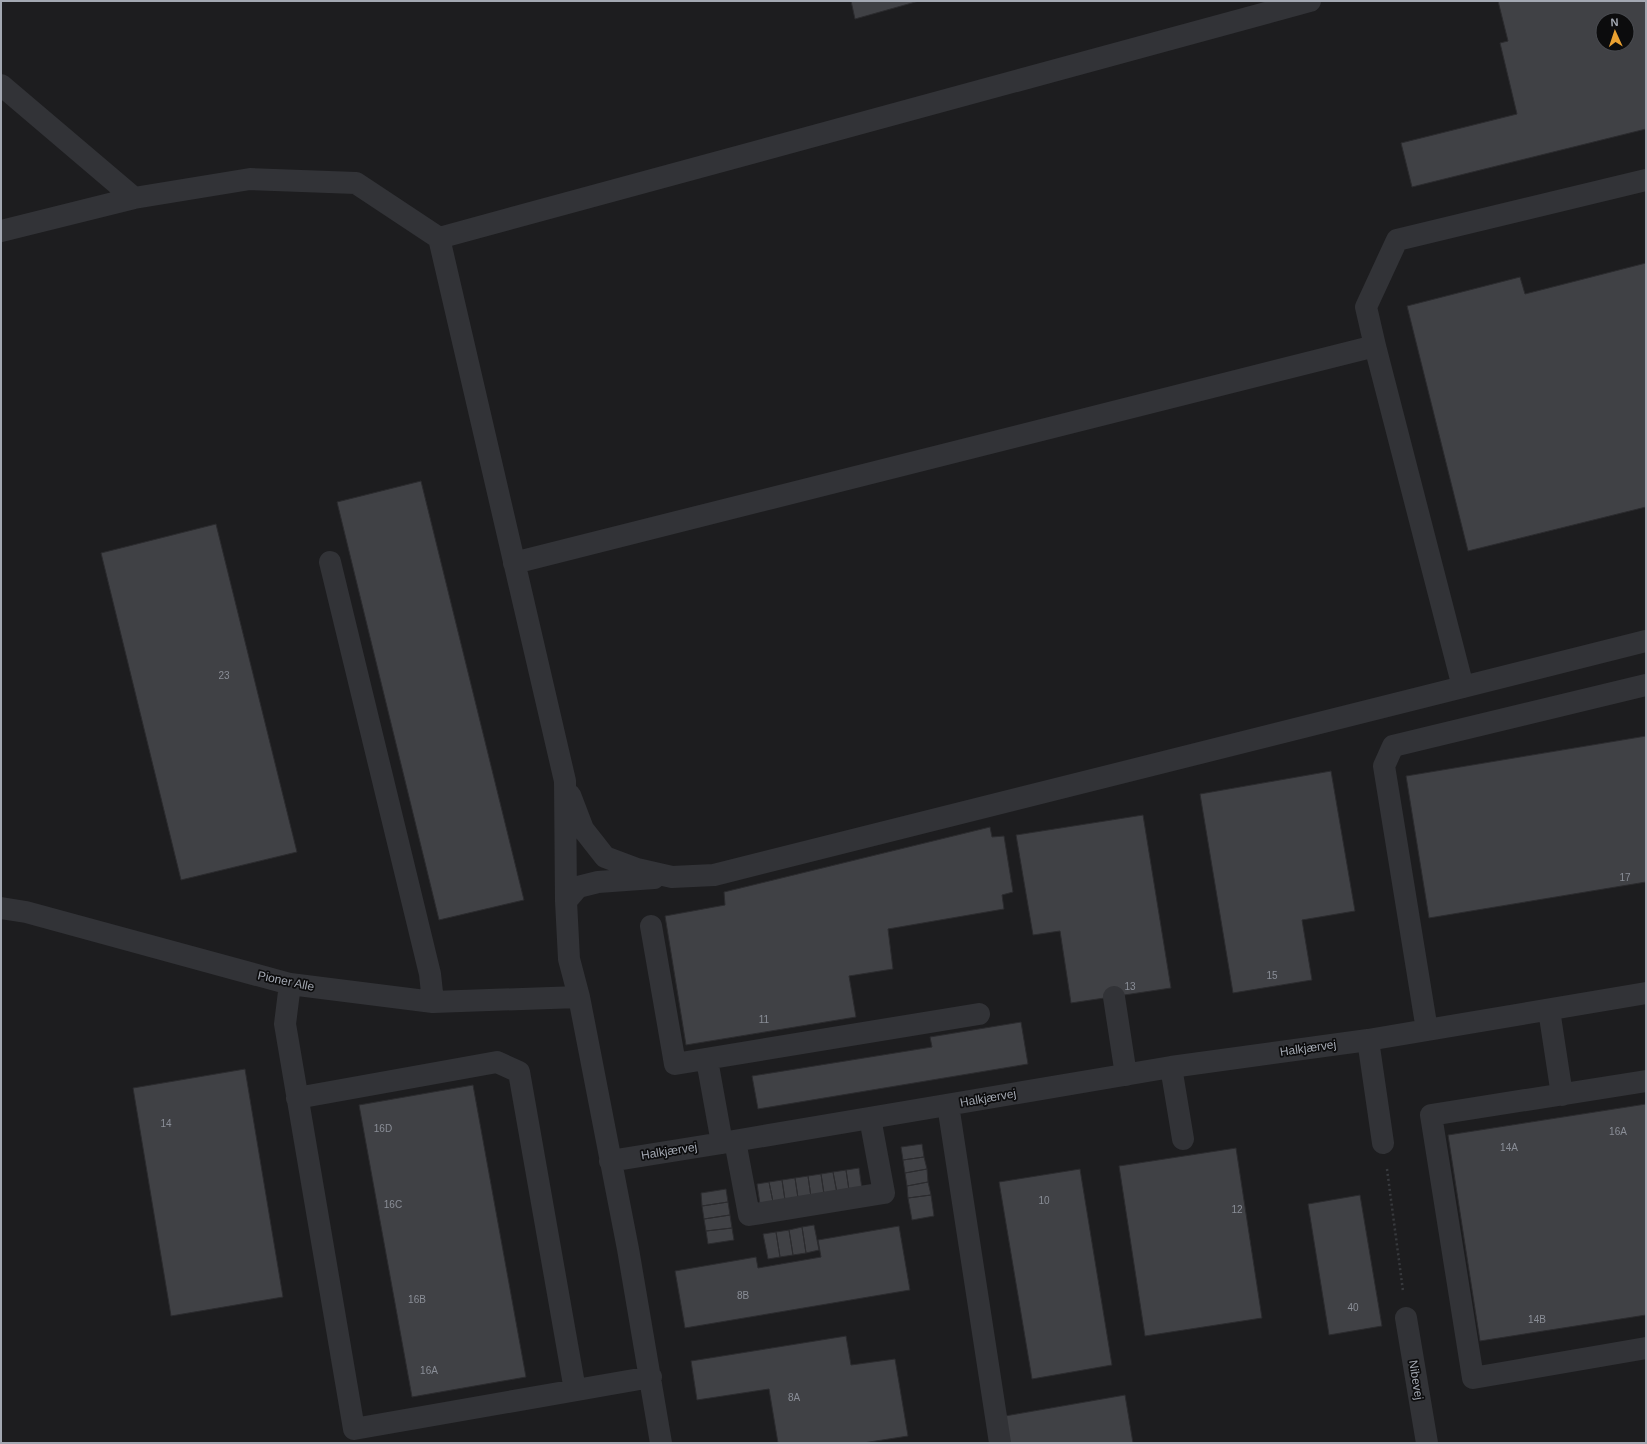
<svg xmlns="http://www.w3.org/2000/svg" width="1647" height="1444" font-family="Helvetica,sans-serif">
  <rect width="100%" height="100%" fill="#111112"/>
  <path fill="#1d1d1f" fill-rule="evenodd" d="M1,1h1645v1442h-1645zM1603,20h24v24h-24z"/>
  <path fill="#404145" stroke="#2b2b2e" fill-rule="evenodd" d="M851,1h68l-64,18z
    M1498,1h148v128l-234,58 -11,-44 116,-29 -17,-71 8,-2zM1603,20h24v24h-24z
    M1646,263v244l-178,44 -61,-245 113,-29 5,17z
    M421,481l103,419 -85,20 -102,-418z
    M216,524l81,328 -116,28 -80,-327z
    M1646,736v146l-217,36 -23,-142z
    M1331,771l24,140 -53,9 10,60 -79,13 -33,-199z
    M1143,815l28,173 -100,15 -11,-72 -27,4 -17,-100z
    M990,827l2,10 12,-1 9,56 -11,3 2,14 -116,20 5,40 -44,7 7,41 -170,28 -21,-129 60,-11 -1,-13z
    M1021,1022l7,42 -270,45 -6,-33 180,-29 -2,-10z
    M245,1069l38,228 -112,19 -38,-228z
    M473,1085l53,292 -114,20 -53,-292z
    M1646,1104v211l-166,26 -32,-206z
    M922,1144l2,13 -21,3 -2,-13z
    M1236,1148l26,170 -117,18 -26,-170z
    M924,1157l3,12 -22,4 -2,-13z
    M859,1168l3,21 -13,1 -3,-20z
    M927,1169l1,13 -21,4 -2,-13z
    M1080,1169l32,196 -80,14 -33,-197z
    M846,1170l3,20 -12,3 -4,-21z
    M833,1172l4,21 -13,1 -3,-20z
    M821,1174l3,20 -13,3 -3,-21z
    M808,1176l3,21 -13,1 -3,-20z
    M795,1178l3,20 -13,2 -3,-20z
    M782,1180l3,20 -12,2 -4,-20z
    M769,1182l4,20 -13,2 -3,-20z
    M928,1182l3,13 -23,3 -1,-12z
    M726,1189l2,13 -26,4 -1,-13z
    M931,1195l3,21 -22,4 -4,-22z
    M1360,1195l22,131 -53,9 -21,-131z
    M728,1202l2,13 -26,4 -2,-13z
    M730,1215l2,13 -26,3 -2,-12z
    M814,1225l5,25 -13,3 -4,-26z
    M899,1226l11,64 -225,38 -10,-57 81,-14 2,11 63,-11 -3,-17z
    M802,1227l4,26 -13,2 -4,-25z
    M732,1228l2,12 -26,4 -2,-13z
    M789,1230l4,25 -13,2 -4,-25z
    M776,1232l4,25 -12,2 -5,-25z
    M846,1336l5,29 44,-6 13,77 -45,7h-85l-9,-54 -72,11 -6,-39z
    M1125,1395l8,48h-124l-4,-27z"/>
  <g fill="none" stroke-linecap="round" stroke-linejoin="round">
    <path stroke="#383a3e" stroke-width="2.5" stroke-dasharray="2 3" stroke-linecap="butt" d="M1387,1169l16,122"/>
    <path stroke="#323337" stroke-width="22" d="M1,85l133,113
      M1,231l133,-33 116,-19 106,4 83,55 126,543 1,120 3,58 10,38 49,252 33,194
      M439,238l871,-237
      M1375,346l-9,-39 31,-67 249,-60
      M330,562l100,412 3,28
      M514,563l861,-217 88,341
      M570,795l13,34 22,28 32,12 35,8 42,-2 932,-234
      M566,901l12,-14 20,-5 56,-4
      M1,908l25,4 264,72 143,18 146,-5
      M651,926l24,138 304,-50
      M290,984l-5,40 69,405 297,-52
      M1114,997l12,78
      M1549,1010l13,85
      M1427,1030l-43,-264 9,-20 253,-61
      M1368,1040l15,103
      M707,1060l15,83
      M1171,1067l12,72
      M1646,1081l-215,34 42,263 173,-30
      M297,1098l200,-36 22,10 56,318
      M948,1105l52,338
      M735,1141l14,74 135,-22 -14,-75
      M610,1161l112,-18 449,-76 197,-27 278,-47
      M1406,1318l21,125"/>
  </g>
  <g text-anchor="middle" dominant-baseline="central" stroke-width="3.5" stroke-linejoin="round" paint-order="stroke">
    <g font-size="10" fill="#8a8e97">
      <text x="224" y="675">23</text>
      <text x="1625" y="877">17</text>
      <text x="1272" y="975">15</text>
      <text x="1130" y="986">13</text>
      <text x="764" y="1019">11</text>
      <text x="166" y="1123">14</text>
      <text x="383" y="1128">16D</text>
      <text x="1618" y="1131">16A</text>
      <text x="1509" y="1147">14A</text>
      <text x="1044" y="1200">10</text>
      <text x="393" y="1204">16C</text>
      <text x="1237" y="1209">12</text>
      <text x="743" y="1295">8B</text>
      <text x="417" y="1299">16B</text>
      <text x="1353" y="1307">40</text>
      <text x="1537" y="1319">14B</text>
      <text x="429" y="1370">16A</text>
      <text x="794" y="1397">8A</text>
    </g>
    <g font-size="12" fill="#a3a8b2" stroke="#0c0c0d">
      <text transform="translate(286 981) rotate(12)">Pioner Alle</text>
      <text transform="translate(1308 1048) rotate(-8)">Halkjærvej</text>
      <text transform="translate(988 1098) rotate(-10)">Halkjærvej</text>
      <text transform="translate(669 1151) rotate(-9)">Halkjærvej</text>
      <text transform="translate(1416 1380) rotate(81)">Nibevej</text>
    </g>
  </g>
  <rect width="1647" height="1444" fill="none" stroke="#a3a8b2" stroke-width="4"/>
  <g transform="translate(1615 32) rotate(357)"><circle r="19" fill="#0c0c0d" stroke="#484a4f"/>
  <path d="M0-3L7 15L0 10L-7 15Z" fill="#eaa131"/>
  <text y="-6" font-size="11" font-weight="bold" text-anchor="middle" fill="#a3a8b2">N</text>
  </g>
</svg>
